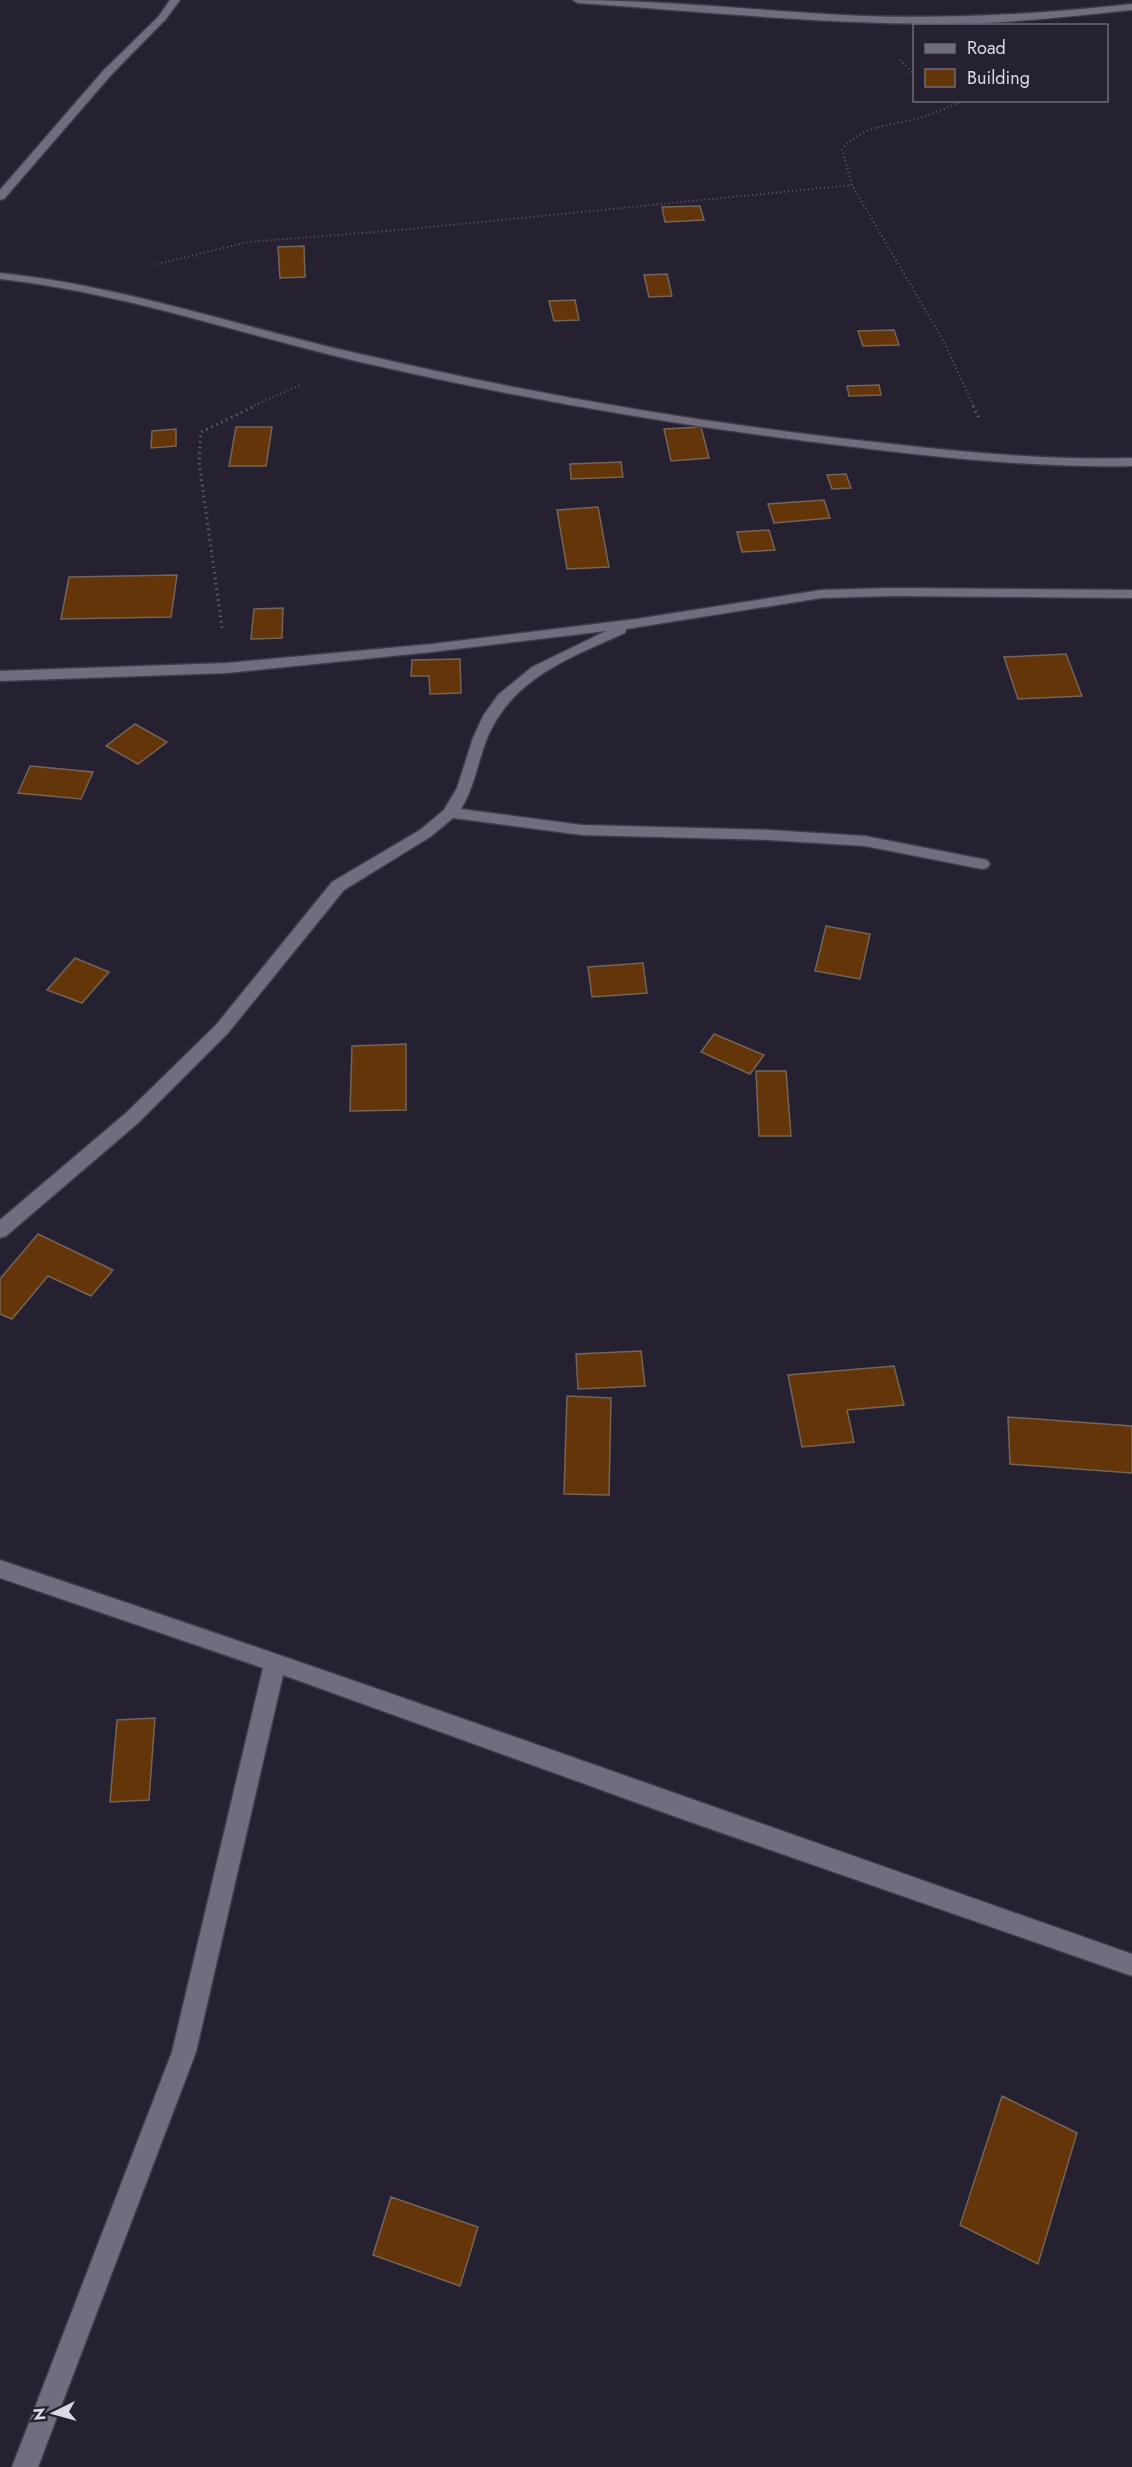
<svg xmlns="http://www.w3.org/2000/svg" width="1132" height="2467" font-family="Jost,sans-serif">
  <rect width="100%" height="100%" fill="#252131"/>
  <path fill="#633509" stroke="#756458" stroke-width="1.5" d="M700,206l4,14 -39,2 -3,-15z
    M304,246l1,31 -25,1 -2,-31z
    M667,274l5,22 -23,1 -5,-22z
    M575,300l4,20 -25,1 -5,-20z
    M894,330l5,15 -36,1 -5,-15z
    M879,385l2,10 -32,1 -2,-10z
    M236,427h36l-6,39h-37z
    M701,427l8,31 -38,3 -7,-32z
    M176,429v17l-25,2 1,-17z
    M621,462l2,15 -52,2 -1,-15z
    M846,474l5,14 -19,1 -5,-14z
    M824,500l6,18 -56,5 -6,-19z
    M598,507l11,60 -42,2 -10,-59z
    M769,530l6,20 -33,2 -5,-20z
    M177,575l-6,42 -110,2 8,-42z
    M283,608l-1,30 -31,1 3,-30z
    M1066,654l16,42 -64,3 -14,-42z
    M460,659l1,34 -31,1 -1,-18h-18l1,-16z
    M135,724l32,18 -29,22 -32,-18z
    M30,766l63,6 -12,27 -63,-6z
    M826,926l44,8 -10,45 -45,-8z
    M75,958l34,14 -27,31 -35,-13z
    M643,963l4,30 -55,4 -4,-30z
    M714,1034l50,21 -14,19 -49,-22z
    M406,1044v66l-56,1 2,-65z
    M756,1071h30l5,65h-32z
    M38,1234l75,36 -22,26 -43,-20 -36,43 -12,-5v-35z
    M641,1351l4,35 -67,3 -2,-35z
    M894,1366l10,39 -57,5 7,32 -52,5 -14,-72z
    M567,1396l44,2 -2,97 -45,-1z
    M1008,1417l124,9v47l-122,-9z
    M155,1718l-6,82 -39,2 7,-82z
    M1002,2096l75,37 -39,131 -78,-39z
    M391,2197l87,30 -18,59 -87,-31z"/>
  <g fill="none" stroke-linecap="round" stroke-linejoin="round">
    <defs>
      <path id="minor" d="M170,0h10l-15,20 -54,55 -107,124 -4,1v-10l103,-119 56,-55z
        M573,0c97,0 194,12 291,16 90,3 178,-2 268,-12v6c-50,5 -100,11 -150,13 -135,4 -270,-11 -404,-20z
        M0,273c124,13 240,54 360,81 158,37 318,65 478,84 98,11 195,23 294,20v8c-99,2 -196,-9 -294,-21 -160,-19 -320,-47 -478,-83 -120,-28 -236,-69 -360,-83z
        M891,588l241,2v8l-241,-2 -70,2 -195,31 -1,4c-54,24 -112,45 -137,103 -10,24 -13,50 -27,73l121,16 187,5 96,6 117,23 5,1 3,4 -3,4 -5,1 -117,-23 -96,-6 -187,-5 -129,-17 -23,19 -86,53 -116,143 -90,90 -132,113 -6,2v-18l126,-107 90,-88 116,-143 88,-52 24,-20 13,-22 16,-50 10,-22 15,-21 34,-28 74,-36 -174,21 -205,21 -227,8v-10l227,-8 205,-19 204,-25 185,-29z
        M0,1560c379,127 755,262 1132,394v22l-450,-157 -399,-144 -87,377 -158,415h-26l160,-415 91,-384 -263,-90z"/>
    </defs>
    <use href="#minor" stroke="#3f3c49" stroke-width="3"/>
    <path stroke="#5f5c6a" stroke-width="2" stroke-dasharray="1 3" stroke-linecap="butt" d="M900,60l14,14
      M967,100c-15,5 -29,12 -44,17 -29,9 -60,7 -81,32l10,36 92,157 30,65
      M157,264l91,-22 152,-12 452,-45
      M251,407l49,-22"/>
    <path stroke="#5f5c6a" stroke-width="3" stroke-dasharray="1.5 4" stroke-linecap="butt" d="M973,406l6,12
      M222,628l-23,-167 2,-29 54,-26"/>
    <use href="#minor" fill="#716d7f" fill-rule="evenodd"/>
  </g>
  <rect x="913" y="24" width="195" height="78" fill="#252131" stroke="#6e6b78" stroke-width="1.5"/>
  <rect x="925" y="44" width="30" height="9" fill="#716d7f" stroke="#6e6b78" stroke-width="1.5"/>
  <text x="967" y="54" font-size="18" fill="#dbd9e3">Road</text>
  <rect x="925" y="69" width="30" height="18" fill="#633509" stroke="#6e6b78" stroke-width="1.5"/>
  <text x="967" y="84" font-size="18" fill="#dbd9e3">Building</text>
  <g transform="translate(54 2413) rotate(265)" stroke="#252131" stroke-width="4.5" paint-order="stroke">
  <path d="M0-4.5L10 22L0 15L-10 22Z" fill="#dbd9e3"/>
  <text y="-9" font-size="16" font-weight="bold" text-anchor="middle" fill="#dbd9e3">N</text>
  </g>
</svg>
